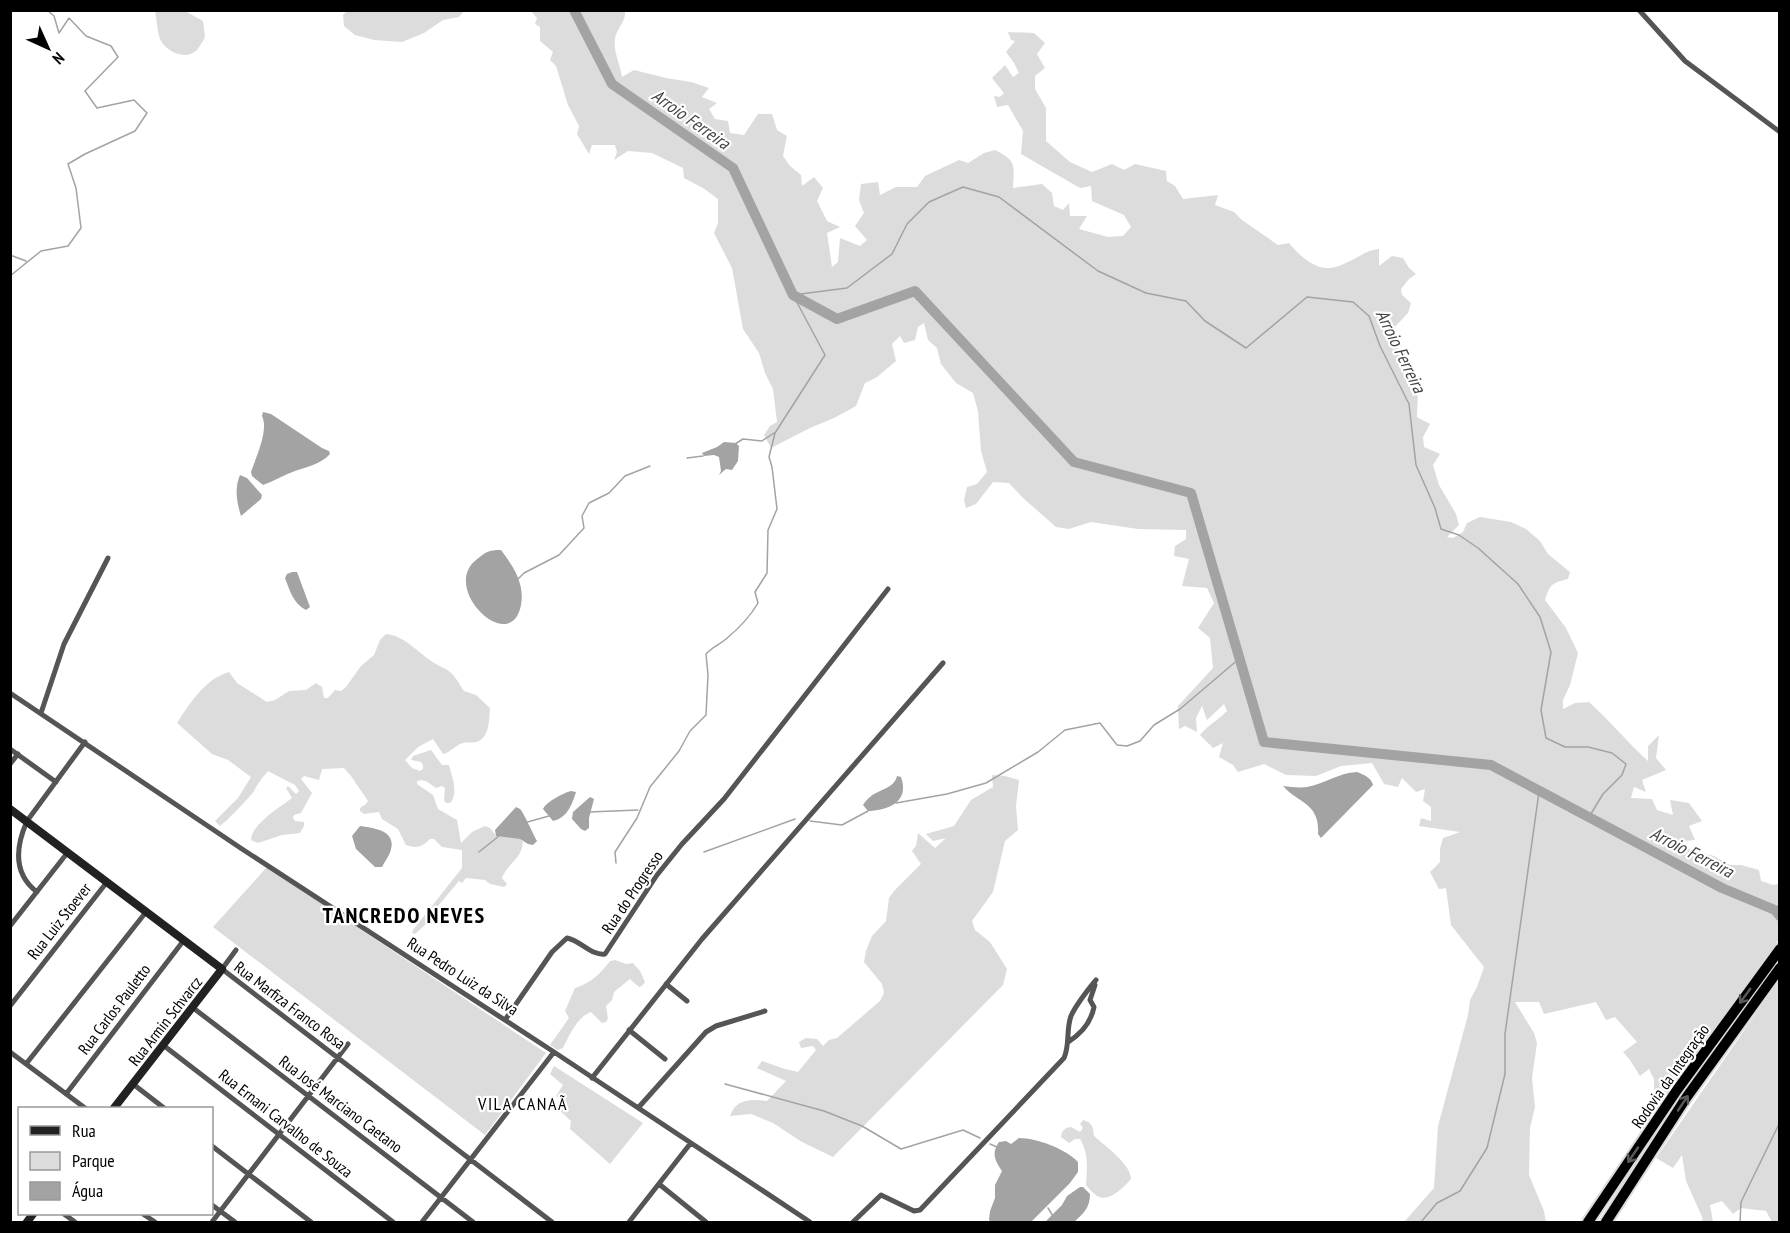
<svg xmlns="http://www.w3.org/2000/svg" width="1790" height="1233" font-family="'PT Sans Narrow',sans-serif">
  <rect width="100%" height="100%" fill="#fff"/>
  <path fill="#dcdcdc" d="M348,10h116v1l-5,6 -16,3 -19,13 -22,9 -28,-2 -19,-5 -11,-9 -1,-11z
    M155,11h30l18,10 2,16c-2,4 -5,9 -8,13 -11,11 -31,2 -37,-11 -3,-8 -3,-19 -5,-28z
    M531,11h94c1,11 -8,17 -10,27 -2,14 5,25 7,39l12,-7 32,8 25,4 18,6 -7,9 15,6 -8,6 6,10 13,2 2,12 14,2 14,-21h14l5,16 10,6 -4,20 7,10 11,9 1,11 12,-9 9,11 -6,13 10,20 13,6 -13,6 5,34 6,-5 2,-24 20,8 7,-6 -12,-14 9,-13 -5,-13 2,-16 17,-2 2,13 16,-8h21l8,-11 34,-16 9,3 16,-10 11,-3c22,11 19,15 18,38l29,-4 10,9 2,13 9,4 6,-7 1,13h17l-8,13 29,8 15,-1 8,-9 -7,-12 -32,-14 -1,-15 -11,2 -59,-34 2,-23 -15,-26 -11,2 -3,-11 6,1 4,-4 -12,-15 13,-13 8,12 6,-4 -5,-10 -8,-11 9,-11 -4,-1 -3,-8 26,1 11,10 -8,11 8,14 -10,8v13l11,19v33l24,21 22,10 20,-8 12,6 11,-6 31,7 1,10 8,5 8,13 35,-4 -3,10 19,7 8,8 36,25 11,-2c9,11 24,26 40,25 7,0 17,-5 23,-8 10,-5 16,-10 27,-11v17l13,-10 11,2 6,10 7,6 -7,5 -8,10 1,6 9,8 -3,10 -17,18 2,11 8,9 17,40 -1,26 13,7 -7,13 1,10 16,7 -7,11 6,20 17,29 3,11 -12,12 6,1 10,-6 4,-9 13,-6 31,5 15,7 14,12 8,13 22,18 -2,7c-16,4 -18,5 -23,21l21,28 12,25 -8,32 -7,15v9l12,-6 14,-1c21,19 38,40 59,59v-15l11,-11 -3,23 10,12 -24,10 4,12 -12,-5 -3,11 21,1 5,11 16,5 -3,-15 19,3 13,18 -13,5 6,14 -11,1 -5,5 35,10 16,9h11l18,5 2,11 12,4 6,-1v55l-116,159 -9,-6v-13l-5,-10 -9,7 -10,-16 -7,-8 14,-10 -22,-25 -9,3 -10,-18 -52,12 -5,-12h-24l19,31 3,10 -5,35 3,29 -5,21 -1,47 15,36 2,11h-142l30,-34 4,-62 30,-111 2,-15 7,-13 7,-20 -33,-42 -5,-37 -7,1 -9,-17 10,-10v-13l3,-11 17,-6 -41,-6 2,-8 10,3v-14l-8,-6 2,-12 -9,3 -14,-14 -4,9 -14,-3 -12,-21 -31,3 -25,10 -30,-1 -22,-11 -26,8 -5,-7 -14,-8 4,-14 -10,5 -13,-13c8,-10 18,-15 27,-24l-3,-7 -17,16 -5,-14 -6,12 1,14 -12,-6 -6,3 -1,-23 35,-38 -3,-30 -12,-10 16,-25 -7,-15 -25,-2 7,-27 -15,-3 1,-10 11,-7v-9l-48,-1 -47,-7 -22,7 -13,-2 -34,-30 -13,-14 -16,-1 -17,22 -10,4 -2,-8 3,-13 10,-3 10,-12 -6,-21 -3,-40 -5,-18 -17,-10 -15,-19 -4,-16 -9,-8 -4,-17 -6,4 -3,13 -11,3 -4,-7 -8,8 4,17 -19,16 -12,6 -9,23 -22,12 -24,10 -39,20 -7,-13 6,-9 7,-4 -4,-33 -8,-16 -6,-20 -16,-24 -11,-61 -18,-35 4,-10v-24l-15,-11 -19,-10 -1,-10 -31,-15 -24,-2 -14,9 3,-8 -2,-7h-23l-3,9 -12,-20 2,-8 -11,-21 -12,-39 -6,-6 3,-8 -13,-11v-14l-5,-3 2,-6z
    M386,634c21,2 34,22 52,31 4,3 8,3 12,7 6,5 10,13 14,19l12,4 14,13c-1,10 0,27 -11,33 -5,3 -14,0 -19,3 -7,4 -10,8 -17,10l-10,-15 -15,8 -13,13 7,8 8,3 3,-2v-4l-2,-3 -10,-2 2,-4 18,-6 11,15h7c3,12 10,28 1,38h-4l-2,-3 1,-12 -3,-2 -6,2c-6,-4 -11,-10 -19,-7v3l16,11 5,14 19,11 4,23 11,-11 13,-6 5,2 6,8 24,3 3,3c-1,17 -16,22 -21,36l5,6 -3,3 -14,-3 -5,-4 -19,-2 -4,5 -3,-2 -26,31 -7,12 -11,10 -3,-1 1,-3 49,-62v-18l-20,-3 -8,-8h-4c-8,8 -13,10 -24,6l-8,-16 -16,-10 -3,-7 -15,2 -4,-3v-3l6,-4 2,-3 -17,-25 -7,-8 -22,1 -3,11 -15,-4 -3,3 11,14 -11,20 -7,2 -1,3 2,3 9,1v4l-4,7 -18,2 -24,8 -7,-3c0,-15 29,-33 41,-42l-6,-10 2,-2 8,8 3,-3 -4,-6 -27,-14c-6,7 -10,12 -14,20 -5,7 -27,30 -34,35l-5,-5 23,-23 13,-21 -23,-17 -16,-6 -35,-31c13,-20 28,-44 52,-51l8,11 30,19 8,-2 14,-9 17,-1 10,-7 6,4 2,11h4l7,-8 6,1 5,-4 15,-21 13,-11 6,-15z
    M992,775l13,1 14,4 -3,26 2,24 -13,11 -12,51 -21,29 3,9 15,12 17,27 -4,16 -170,172 -31,-15 -29,-19 -22,-9 -21,2c6,-18 22,-17 37,-15l19,-20 -29,-13 5,-7 23,8 13,3 18,-22 -3,-4 -12,2 -2,-6 7,-4 11,1 6,7 6,-6 8,-2 43,-37 4,-8 -2,-9 -18,-22 2,-11 6,-15 14,-15 3,-23 5,-7 27,-27 -9,-13 4,-5 2,-13 17,15 11,-10 -13,3 -7,-7 28,-8 17,-26 22,-13z
    M267,867l279,186 -61,82 -272,-208z
    M615,960l11,4 7,-1 7,8 5,11 -3,4 -3,1 -9,-8 -16,13 -2,8 -6,6 2,13 -2,3 -4,1 -11,-11c-14,5 -22,24 -28,36l-5,2 -8,-5 19,-27 -4,-7 10,-23c16,-5 25,-14 35,-27z
    M1779,980v242h-7l-6,-11 -25,-3 -8,6 -11,-13 -12,4 3,17h-12l2,-3 -17,-38 -4,-26 -9,13 -17,-10z
    M554,1066l89,57 -33,41 -40,-35 1,-8 -14,-13 5,-7 -6,-5 7,-11 -13,-11z
    M1083,1120c9,2 10,7 11,16 11,10 37,28 37,43 -7,8 -22,24 -34,17 -4,-3 -8,-7 -11,-11 1,-16 3,-32 -6,-46h-5l-6,4 -8,-6 1,-5 4,-4 5,-1 9,5 3,-4 -3,-4z"/>
  <path fill="#a3a3a3" d="M263,412l8,2 51,34 7,3 1,3c-9,10 -23,13 -35,17 -11,4 -21,10 -32,14l-11,-9 -1,-4c5,-15 18,-42 11,-56z
    M724,442l12,1 3,3 -1,15 -6,9 -6,-1 -7,6 2,-4 -2,-14 -5,-2 -10,1 -2,-3 15,-6z
    M240,475l7,3 15,17 -1,4 -20,17c-4,-13 -7,-27 -1,-41z
    M501,550c12,16 24,33 20,55 -10,52 -81,-16 -45,-45 10,-8 12,-10 25,-10z
    M292,572h5l13,35 -4,3c-13,-7 -16,-19 -21,-32l2,-4z
    M1357,772c7,3 14,5 16,13l-52,53 -3,-4c2,-31 -19,-30 -35,-48 8,1 16,2 24,1 17,-3 31,-14 50,-15z
    M897,776l4,1c9,25 -13,33 -33,34l-5,-6c2,-3 4,-6 7,-8 9,-8 24,-8 27,-21z
    M571,791l5,1c-4,13 -9,26 -23,29l-10,-12c3,-7 20,-16 28,-18z
    M590,797l4,2 -5,19v10l-4,3 -4,-2 -9,-10 1,-7z
    M516,807c1,1 3,1 4,2 3,2 14,27 17,32l-4,4 -5,-1 -8,-5 -24,-3 -1,-6z
    M360,826c13,2 36,4 31,23 -1,6 -6,12 -9,18h-7l-19,-18 -4,-13z
    M1019,1138c18,0 47,11 59,24v10l-8,11 -39,39h-40l-2,-2 1,-9 5,-13v-13l7,-14c-7,-10 -11,-18 -3,-29l7,-1 5,3z
    M1080,1187h3l7,7c0,14 -7,20 -16,28h-29l17,-17 5,-9z"/>
  <g fill="none" stroke-linecap="round" stroke-linejoin="round">
    <path stroke="#a3a3a3" stroke-width="1.5" d="M10,255l16,6
      M10,276l31,-25 27,-5 13,-18 -5,-40 -8,-24 17,-10 50,-23 12,-18 -13,-13 -37,8 -12,-17 33,-34 -7,-11 -25,-10 -17,-18 -10,15 -5,-17 -7,-6
      M735,444l8,-5 19,2 12,-8
      M687,458l16,-2
      M518,579l6,-6 35,-18 25,-27 -2,-12 7,-13 20,-10 16,-17 25,-10
      M896,803l51,-9 39,-11 52,-31 27,-22 35,-7 17,22 10,1 13,-5 14,-16 26,-16 60,-51
      M589,812l49,-2
      M810,821l32,4 26,-14
      M524,823l25,-7
      M479,852l20,-16
      M704,852l91,-33
      M616,863l-1,-11 22,-34 13,-31 29,-36 11,-20 16,-16 2,-40 -2,-21c6,-7 13,-9 20,-15 12,-10 24,-22 32,-36l-3,-11 12,-19 1,-43 9,-21 -5,-42 -3,-10 6,-24 50,-78 -32,-60 54,-7 45,-34 15,-30 22,-22 34,-15 36,10 99,74 48,22 40,8 19,20 41,27 61,-51 46,5 16,14 11,30 29,58 7,61 19,43 6,21 18,6 19,13 40,36 22,33 11,35 -10,58 5,28 19,9h23l24,6 14,11 -4,11 -19,19 -14,23
      M725,1084l99,27 38,15 39,23 62,-19 17,8
      M990,1144l7,3
      M1048,1208l5,8
      M1421,1222l16,-19 23,-12 27,-43 18,-74v-40l34,-242
      M1740,1222l1,-20 39,-80"/>
    <path stroke="#a3a3a3" stroke-width="10" d="M574,10l38,74 121,84 60,127 44,24 78,-28 159,171 117,31 73,249 227,23 231,123 53,22 5,6"/>
    <defs>
      <path id="highway" d="M1588,1222l89,-132 103,-141
        M1606,1222l80,-124 94,-130"/>
    </defs>
    <use href="#highway" stroke="#dbdbdb" stroke-width="14"/>
    <path stroke="#555" stroke-width="5" d="M1639,10l46,51 95,71
      M10,693l232,156 312,203 256,170
      M41,713l23,-69 44,-86
      M10,749l46,33
      M10,764l8,-10
      M37,892c-25,-19 -21,-46 -10,-71l58,-79
      M10,926l58,-74
      M236,950l-14,19 330,253
      M666,984l21,17
      M10,1006l97,-124
      M192,1007l281,215
      M505,1020l47,-68 15,-14c14,3 25,18 38,16l52,-79 25,-31 42,-45 164,-210
      M629,1030l36,29
      M1068,1042c13,-8 23,-20 26,-35l-4,-7 5,-15
      M163,1045l230,177
      M10,1052l75,56
      M26,1064l120,-152
      M592,1078l110,-139 241,-276
      M133,1084l31,24
      M66,1094l118,-154
      M638,1108l68,-76 10,-6 49,-15
      M212,1146l99,76
      M659,1184l47,38
      M212,1205l23,17
      M64,1214l11,8
      M143,1214l12,8
      M212,1222l136,-178
      M422,1222l132,-170
      M629,1222l61,-78
      M853,1222l28,-27 33,16 6,-1 144,-152c6,-13 2,-29 7,-42 6,-13 16,-25 25,-36"/>
    <path stroke="#222" stroke-width="8" d="M10,809l212,160 -108,139
      M27,1222l6,-8"/>
    <use href="#highway" stroke="#000" stroke-width="10"/>
  </g>
  <defs><path id="oneway-shaft" d="M-6 0H5M1.5-3L5.5 0L1.5 3" fill="none" stroke-width="1.6" stroke-linecap="round" stroke-linejoin="round" transform="scale(1.5)"/></defs>
  <g stroke="#595959">
    <use href="#oneway-shaft" transform="translate(1745 996) rotate(126)"/>
    <use href="#oneway-shaft" transform="translate(1683 1103) rotate(-56)"/>
    <use href="#oneway-shaft" transform="translate(1633 1155) rotate(124)"/>
  </g>
  <g text-anchor="middle" dominant-baseline="central" stroke-width="4.5" stroke-linejoin="round" paint-order="stroke">
    <g font-size="16" fill="#000" stroke="#fff">
      <text transform="translate(632 892) rotate(-56)">Rua do Progresso</text>
      <text transform="translate(59 921) rotate(-52)">Rua Luiz Stoever</text>
      <text transform="translate(463 976) rotate(33)">Rua Pedro Luiz da Silva</text>
      <text transform="translate(290 1005) rotate(37)">Rua Marfiza Franco Rosa</text>
      <text transform="translate(114 1009) rotate(-53)">Rua Carlos Pauletto</text>
      <text transform="translate(165 1021) rotate(-52)">Rua Armin Schvarcz</text>
      <text transform="translate(1670 1076) rotate(-55)">Rodovia da Integração</text>
      <text transform="translate(341 1104) rotate(37)">Rua José Marciano Caetano</text>
      <text transform="translate(286 1123) rotate(38)">Rua Ernani Carvalho de Souza</text>
    </g>
    <g font-size="18" font-style="italic" fill="#444" stroke="#fff">
      <text transform="translate(691 119) rotate(35)">Arroio Ferreira</text>
      <text transform="translate(1401 351) rotate(64)">Arroio Ferreira</text>
      <text transform="translate(1692 852) rotate(27)">Arroio Ferreira</text>
    </g>
    <g font-size="18" letter-spacing="1.5" fill="#000" stroke="#fff">
      <text x="523" y="1103">VILA CANAÃ</text>
    </g>
    <g font-size="22" font-weight="bold" letter-spacing="1.5" fill="#000" stroke="#fff">
      <text x="404" y="915">TANCREDO NEVES</text>
    </g>
  </g>
  <rect width="1790" height="1233" fill="none" stroke="#000000" stroke-width="24"/>
  <rect x="18" y="1107" width="195" height="108" fill="#ffffff" stroke="#999999" stroke-width="1.5"/>
  <rect x="30" y="1126" width="30" height="9" fill="#222222" stroke="#999999" stroke-width="1.5"/>
  <text x="72" y="1137" font-size="18" fill="#000000">Rua</text>
  <rect x="30" y="1152" width="30" height="18" fill="#dcdcdc" stroke="#999999" stroke-width="1.5"/>
  <text x="72" y="1167" font-size="18" fill="#000000">Parque</text>
  <rect x="30" y="1182" width="30" height="18" fill="#a3a3a3" stroke="#999999" stroke-width="1.5"/>
  <text x="72" y="1197" font-size="18" fill="#000000">Água</text>
  <g transform="translate(48 48) rotate(135)" stroke="#ffffff" stroke-width="4.5" paint-order="stroke">
  <path d="M0-4.5L10 22L0 15L-10 22Z" fill="#000000"/>
  <text y="-9" font-size="16" font-weight="bold" text-anchor="middle" fill="#000000">N</text>
  </g>
</svg>
